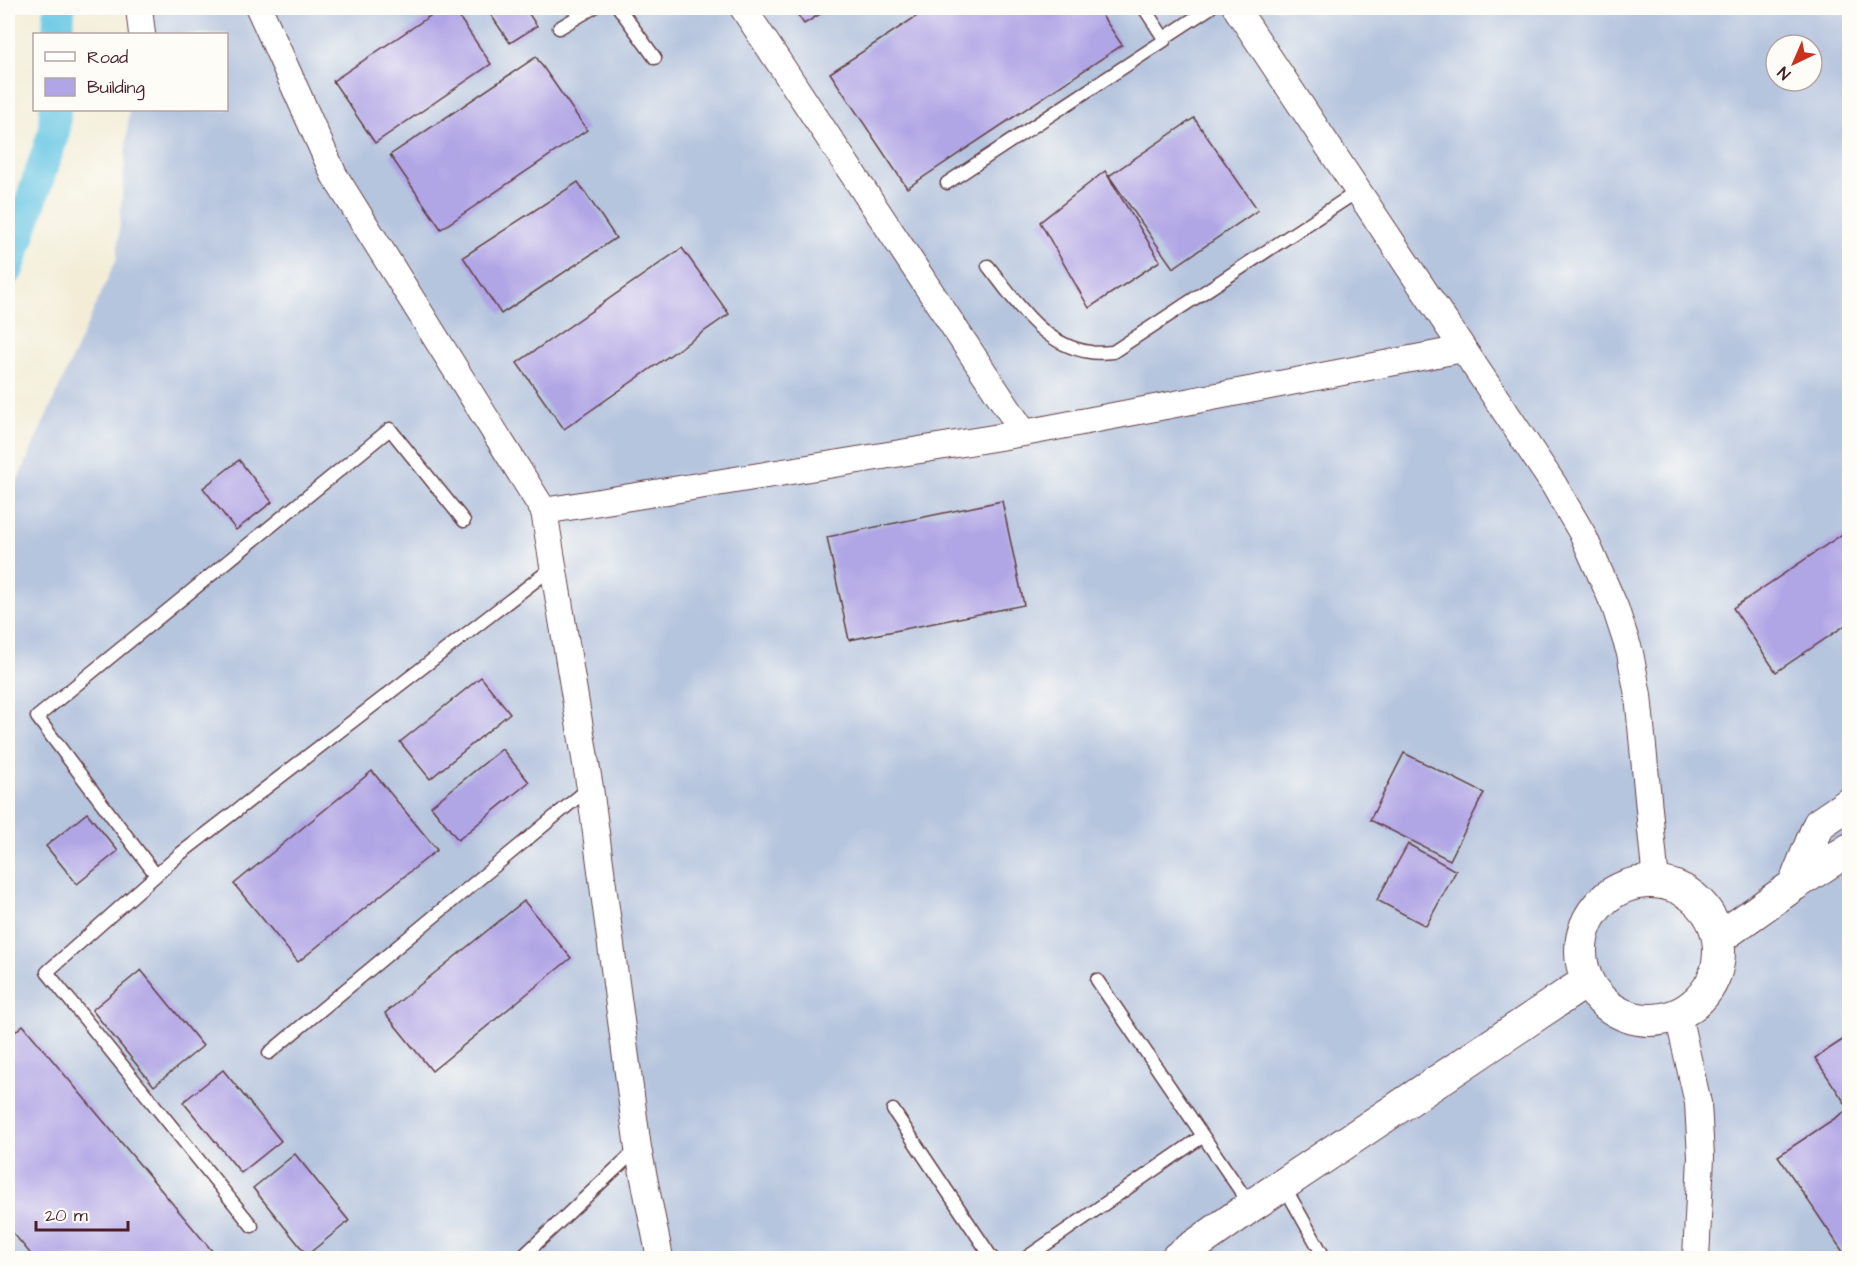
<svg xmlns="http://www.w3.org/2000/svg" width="1857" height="1266" font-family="'Architects Daughter',sans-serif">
  <rect width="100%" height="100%" fill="#fdfcf7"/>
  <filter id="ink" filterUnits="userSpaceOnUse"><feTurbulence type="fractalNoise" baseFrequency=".0167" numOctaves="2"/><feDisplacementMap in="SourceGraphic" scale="12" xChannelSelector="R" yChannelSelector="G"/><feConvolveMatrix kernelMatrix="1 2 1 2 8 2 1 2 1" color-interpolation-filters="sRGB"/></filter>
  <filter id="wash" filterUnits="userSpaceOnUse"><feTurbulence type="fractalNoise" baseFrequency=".008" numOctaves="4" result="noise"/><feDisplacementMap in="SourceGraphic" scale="24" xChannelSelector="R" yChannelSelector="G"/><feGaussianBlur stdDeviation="1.35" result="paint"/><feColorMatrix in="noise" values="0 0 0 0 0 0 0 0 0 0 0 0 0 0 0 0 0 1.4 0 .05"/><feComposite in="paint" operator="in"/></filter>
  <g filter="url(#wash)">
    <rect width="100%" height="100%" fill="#f3edd7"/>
    <path fill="#b6c5de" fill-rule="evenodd" d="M138,8h1711v1250h-1841v-756l109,-244 12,-148h97v-76h-90zM1776,45h36v36h-36z"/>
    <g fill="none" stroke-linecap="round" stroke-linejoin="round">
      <path stroke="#66c6e4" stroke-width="32" d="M58,34l1,-26
        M8,269l46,-137 1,-22"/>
    </g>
    <g id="blocks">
      <path fill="#b0a5e5" d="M442,8h11l38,56 -116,79 -42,-62z
        M486,8h39l12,18 -27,17z
        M793,8h37l-26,16z
        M929,8h168l25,37 -215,143 -77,-115z
        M536,57l51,73 -146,99 -51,-74z
        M1194,118l64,92 -85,58 -64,-92z
        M1105,171l55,90 -71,47 -49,-86z
        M578,182l38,56 -115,76 -38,-57z
        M682,248l47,66 -165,115 -47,-66z
        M239,460l33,42 -36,28 -33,-42z
        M1002,501l22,104 -175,35 -22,-103z
        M1850,529v93l-74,50 -43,-64z
        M481,677l29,36 -80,66 -30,-37z
        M502,749l27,33 -71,58 -27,-34z
        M1404,753l80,40 -34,67 -80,-40z
        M372,771l65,79 -139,112 -64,-78z
        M87,813l31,38 -41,33 -31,-38z
        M1408,844l48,27 -30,55 -49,-26z
        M524,901l47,57 -139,113 -47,-58z
        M141,970l62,76 -49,40 -62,-76z
        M23,1025l195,233h-184l-26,-31v-189z
        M1850,1035v223h-3l-69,-102 71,-47 -34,-51z
        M223,1070l58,71 -40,32 -58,-71z
        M295,1154l54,67 -42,34 -54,-67z"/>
    </g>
  </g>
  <g filter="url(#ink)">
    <use href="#blocks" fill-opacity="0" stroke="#633e45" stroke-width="1.5"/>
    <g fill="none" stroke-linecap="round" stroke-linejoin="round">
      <defs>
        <path id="service" d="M619,8l36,50
          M559,28l34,-20
          M1164,38l46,-30
          M947,183l218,-143 -21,-32
          M988,266c28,35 53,79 102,86 7,2 16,0 23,0l245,-161
          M156,875l-119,-158 353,-288 74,92
          M1097,980l153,225
          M269,1053l320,-265
          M893,1110l99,148
          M1284,1186l40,71 -1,1
          M252,1226l-205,-254 133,-118 372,-286
          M521,1258l117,-110
          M1026,1258l177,-122"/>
        <path id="minor" d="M139,8l3,26
          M259,8l75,167 210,336 46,277 48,360 22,110
          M743,8l281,425
          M1236,8l318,477 29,50 32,72 15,46 8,42 18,187
          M544,511l480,-78 439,-84
          M1678,1015l20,88 3,54 -5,101"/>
        <path id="tertiary" d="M1581 951a69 69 0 1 1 138 0a69 69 0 1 1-138 0Z
          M1794,885l25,-61 31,-21
          M1719,938l75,-53 56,-36
          M1177,1258l74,-52 336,-225"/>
      </defs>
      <use href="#service" stroke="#633e45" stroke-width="15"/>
      <use href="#minor" stroke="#633e45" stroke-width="28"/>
      <use href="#tertiary" stroke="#633e45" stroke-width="34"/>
      <use href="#service" stroke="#fff" stroke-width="12"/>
      <use href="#minor" stroke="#fff" stroke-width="26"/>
      <use href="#tertiary" stroke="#fff" stroke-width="32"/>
    </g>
  </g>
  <rect width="1857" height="1266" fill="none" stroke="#fdfcf7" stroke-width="30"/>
  <rect x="33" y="33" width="195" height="78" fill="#fdfcf7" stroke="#b5a4a5" stroke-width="1.5"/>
  <rect x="45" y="52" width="30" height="9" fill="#ffffff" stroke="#b5a4a5" stroke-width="1.5"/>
  <text x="87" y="63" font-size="18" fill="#4a1f2b">Road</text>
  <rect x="45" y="78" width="30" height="18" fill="#b0a5e5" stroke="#b5a4a5" stroke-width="1.5"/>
  <text x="87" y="93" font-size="18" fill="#4a1f2b">Building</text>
  <g transform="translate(1794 63) rotate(224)"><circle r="28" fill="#fdfcf7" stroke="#b5a4a5" stroke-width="1.5"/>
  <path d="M0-4.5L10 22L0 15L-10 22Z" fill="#c8321e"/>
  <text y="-9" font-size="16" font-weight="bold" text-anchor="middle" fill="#4a1f2b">N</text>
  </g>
  <path d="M36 1221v9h92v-9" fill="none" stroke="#4a1f2b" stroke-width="3"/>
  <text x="45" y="1221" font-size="18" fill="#4a1f2b" stroke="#fdfcf7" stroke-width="4.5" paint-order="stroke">20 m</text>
</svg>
